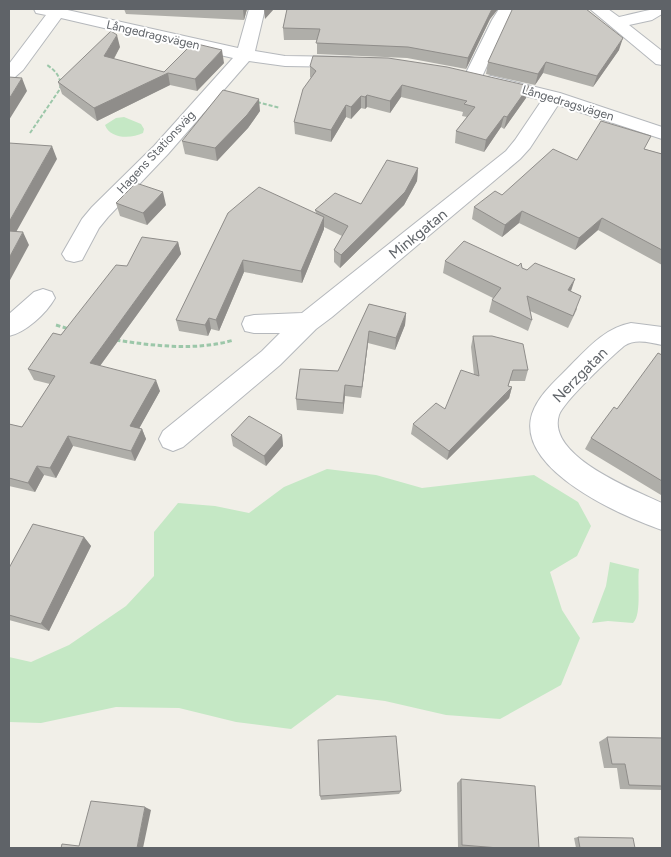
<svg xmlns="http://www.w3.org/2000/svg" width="671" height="857" font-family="Figtree,sans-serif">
  <rect width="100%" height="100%" fill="#f1efe8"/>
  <path fill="#c5e8c5" d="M124,117l17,7 3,5 -1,4c-12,6 -33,6 -38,-8l11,-7z
    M327,469l49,6 46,13 112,-13 44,27 13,24 -14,30 -27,16 12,38 18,28 -19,47 -61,34 -54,-4 -61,-14 -48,-6 -46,34 -55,-7 -57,-14 -63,-1 -75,16 -32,-1v-65l22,5 38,-17 57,-39 28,-30v-44l24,-29 37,3 34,7 35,-26z
    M610,562l29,7c-2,13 3,46 -6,54l-25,-2 -16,2 14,-37z"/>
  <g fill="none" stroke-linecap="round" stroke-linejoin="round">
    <defs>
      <path id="minor" d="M34,9h29l175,39 11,-39h16l-10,42 30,5 63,1 6,1 3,4 -3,4 -6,1 -63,-1 -36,-5 -81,93 -60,63 -9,11 -17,32 -8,2 -8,-2 -4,-6 20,-35 10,-12 62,-61 79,-88 -172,-40 -38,52 -8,7 -6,1v-14l37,-49 -10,-2z
        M499,9h22l-13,11 -28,61 -7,2 -7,-2 -2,-4 28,-57z
        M590,9h18l11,8c15,-3 28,-8 43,-8v5l-10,6 -23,5 33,26v14l-6,-1z
        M491,76l69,17 102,34v12l-104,-34 -28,43 -10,11 -188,158 -16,12 -36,36 -97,82 -10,4 -10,-4 -4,-8 4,-8 99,-80 18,-18h-26l-9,-2 -3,-7 3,-7 9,-2 48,-2 204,-162 9,-11 27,-40 -58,-14 -2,-4 2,-4z
        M43,289l9,3 3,6c-9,16 -29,34 -46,38v-22l25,-22z
        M631,323l31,4v18c-12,-2 -26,-7 -38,1 -13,11 -60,55 -65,69 -13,41 75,75 103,88v27c-40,-14 -147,-60 -130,-116 6,-18 22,-32 35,-45 19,-19 37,-41 64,-46z"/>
    </defs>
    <use href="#minor" stroke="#b5b8bc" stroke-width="2"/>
    <path stroke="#9cc7a9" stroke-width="2" stroke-dasharray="4 2" stroke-linecap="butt" d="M257,102l23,6
      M30,133l30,-44c2,-11 -4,-18 -13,-24"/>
    <path stroke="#9cc7a9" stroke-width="3" stroke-dasharray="4.5 2.5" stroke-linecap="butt" d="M56,325l13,4
      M116,340c38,6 81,11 118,0"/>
    <use href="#minor" fill="#fff" fill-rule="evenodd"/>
  </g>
  <path fill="#afaea9" d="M124,9h123l-3,11 -118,-6z
    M287,9h211l-8,10 -24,50 -59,-11 -90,-4v-14h-33l-1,-12z
    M120,47l-6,12 50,13 60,-9 -27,28 -27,-6 -73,36 -35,-27 -4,-12z
    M619,50l-26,37 -50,-14 -8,12 -49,-11 2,-12z
    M310,66l216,32 -22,31 -3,-2 -17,25 -29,-9 1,-12 11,-14 -5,-1 1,-4 -62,-15 -11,16 -23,-6 -2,2 -4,-1 -10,11 -5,-2 -15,25 -36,-8 -1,-12 17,-44 -1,-1z
    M260,111l-12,17 -31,33 -32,-7 -3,-13z
    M645,149l17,5v111l-64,-35 -23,20 -56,-27 -17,14 -30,-18 2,-12 28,-12 75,-35z
    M418,168l-1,13 -13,24 -64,63 -6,-6v-12l8,-14 -18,-9v2l-22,54 -58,-11 -25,59 -8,-2 -3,7 -29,-5 -3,-11 52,-107h88l-1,-3 46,-6z
    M116,203l50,2 -19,20 -27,-9z
    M178,242l3,12 -81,112 60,25 -21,37 3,1 4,10 -11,22 -62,-15 -17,32 -12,-3 -9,17 -26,-6v-62l13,3 28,-43 -16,-4 -6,-11 99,-103z
    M445,261l77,7 49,23 6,18 -9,19 -38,-17 2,9 -4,11 -39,-19 3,-12 1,-2 -50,-25z
    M369,304l37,9 -1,12 -10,25 -27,-7 -7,55 -16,-2 -2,18 -46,-4 -1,-11 42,-28z
    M473,336l55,34 -3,11h-15l-2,5 4,1 -3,11 -62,62 -36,-26 2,-10 32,-15 29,-34 -3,-28z
    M662,355v139l-1,1 -76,-46 6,-11 26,-29z
    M231,435h51l1,11 -17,20 -33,-20z
    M84,537l7,9 -42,85 -40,-11v-52z
    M607,737l55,1v52l-42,-1 -3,-21h-13l-5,-26z
    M461,779l78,69h-66l-15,-1 -1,-64z
    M401,791l-2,3 -78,6 -1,-4z
    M578,837l57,11h-59l-2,-10z"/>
  <path fill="#8f8d8a" d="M243,9h4l-3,11z
    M264,9h10l-9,10z
    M492,9h6l-8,10 -24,50 2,-11z
    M117,35l3,12 -12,22 -4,-13z
    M623,38l-4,12 -26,37 4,-11z
    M222,50l2,13 -27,28 -2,-12z
    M546,62l-3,11 -8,12 3,-11z
    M168,73l2,12 -73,36 -3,-13z
    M22,78l5,13 -18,29v-21z
    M402,85l-1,12 -11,16v-12z
    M529,86l-3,12 -22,31 3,-12z
    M367,95v12l-2,2v-12z
    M361,96v12l-10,11v-12z
    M259,99l1,12 -12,17 -31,33 -2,-13z
    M346,105v12l-15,25v-12z
    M504,116l-3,11 -17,25 2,-12z
    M52,146l5,13 -47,84 -1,-3v-18z
    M418,168l-1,13 -13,24 -64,63 1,-13z
    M163,192l3,13 -19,20 -4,-12z
    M522,211l-3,12 -17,14 3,-12z
    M324,217v12l-22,54 -1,-12z
    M602,218l-4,12 -23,20 4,-12z
    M23,232l6,13 -20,37v-24z
    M178,242l3,12 -87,120 -4,-11z
    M243,260l1,12 -25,59 -3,-11z
    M575,279l-4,12 -3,-1z
    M406,313l-1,12 -10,25 1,-12z
    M209,318l2,11 -3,7 -3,-11z
    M369,331l-1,12 -7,55 1,-11z
    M513,370l-8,25 7,-8 -3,11 -62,62 2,-9z
    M156,380l4,11 -25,45 -5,-10z
    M345,385v11l-2,18v-11z
    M142,429l4,10 -11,22 -4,-10z
    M282,435l1,11 -17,20 -2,-10z
    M68,436l5,10 -17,32 -6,-10z
    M37,466l7,9 -9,17 -7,-9z
    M84,537l7,9 -42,85 -8,-7z
    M145,807l6,3 -8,38h-6z"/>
  <path fill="#cccac5" stroke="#8f8d8a" d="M287,9h205l-24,49 -60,-11 -92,-4 4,-14 -37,-1z
    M513,9h73l37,29 -26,38 -51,-14 -8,12 -50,-12 24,-52z
    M111,31l6,4 -13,21 60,16 29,-29 29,7 -27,29 -27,-6 -74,35 -36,-26z
    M313,56l75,2 59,9 82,19 -22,31 -3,-1 -18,24 -30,-9 19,-24 -11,-3 3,-3 -65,-16 -12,16 -23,-6 -2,2 -4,-1 -10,11 -5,-2 -15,25 -37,-8 9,-33 13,-18 -6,-5z
    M9,77l13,1 -13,21z
    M223,90l36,9 -12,16 -32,33 -33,-7z
    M601,121l50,15 -7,13 18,5v96l-60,-32 -23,20 -57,-27 -17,14 -31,-18 21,-16 7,4 51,-46 24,11z
    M9,143l43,3 -43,76z
    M387,160l31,8 -13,24 -64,63 -7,-5 14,-24 -33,-16 20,-17 26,11z
    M136,183l27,9 -20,21 -27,-10z
    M259,187l65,30 -23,54 -58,-11 -27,60 -7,-2 -4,7 -29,-5 52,-107z
    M9,231l14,1 -14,26z
    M142,237l36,5 -88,121 66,17 -26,46 12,3 -11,22 -63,-15 -18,32 -13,-2 -9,17 -19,-5v-54l13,3 33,-51 -27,-7 25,-36 8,2 55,-70 11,1z
    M464,241l54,25 3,-3 1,5 5,2 8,-7 40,16 -7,11 13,6 -8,20 -46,-20 5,24 -40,-20 9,-12 -56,-27z
    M369,304l37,9 -10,25 -27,-7 -7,56 -17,-2 -2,18 -47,-4 4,-30 38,2z
    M473,336h19l31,8 5,26h-15l-5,16 4,1 -63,64 -36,-27 23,-21 9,6 16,-39 18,6z
    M658,353l4,2v126l-71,-43 23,-31 3,2z
    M249,416l33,19 -18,21 -33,-21z
    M33,524l51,13 -43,87 -32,-9v-47z
    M396,736l5,55 -81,5 -2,-56z
    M607,737l55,1v48l-33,-1 -4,-21h-13z
    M461,779l74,7 4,62h-40l-37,-3z
    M91,801l54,6 -8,41h-76l1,-4 17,2z
    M578,837l55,1 2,10h-55z"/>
  <g text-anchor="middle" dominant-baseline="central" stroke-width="4" stroke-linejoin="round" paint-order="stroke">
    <g font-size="12" fill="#5f6368" stroke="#fff">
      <text transform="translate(153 35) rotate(13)">Långedragsvägen</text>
      <text transform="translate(568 103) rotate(17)">Långedragsvägen</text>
      <text transform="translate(156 152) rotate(-47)">Hagens Stationsväg</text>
    </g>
    <g font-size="15" fill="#5f6368" stroke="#fff">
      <text transform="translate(418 234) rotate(-39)">Minkgatan</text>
      <text transform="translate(580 375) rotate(-45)">Nerzgatan</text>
    </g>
  </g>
  <rect width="671" height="857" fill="none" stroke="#5f6368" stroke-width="20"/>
</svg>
